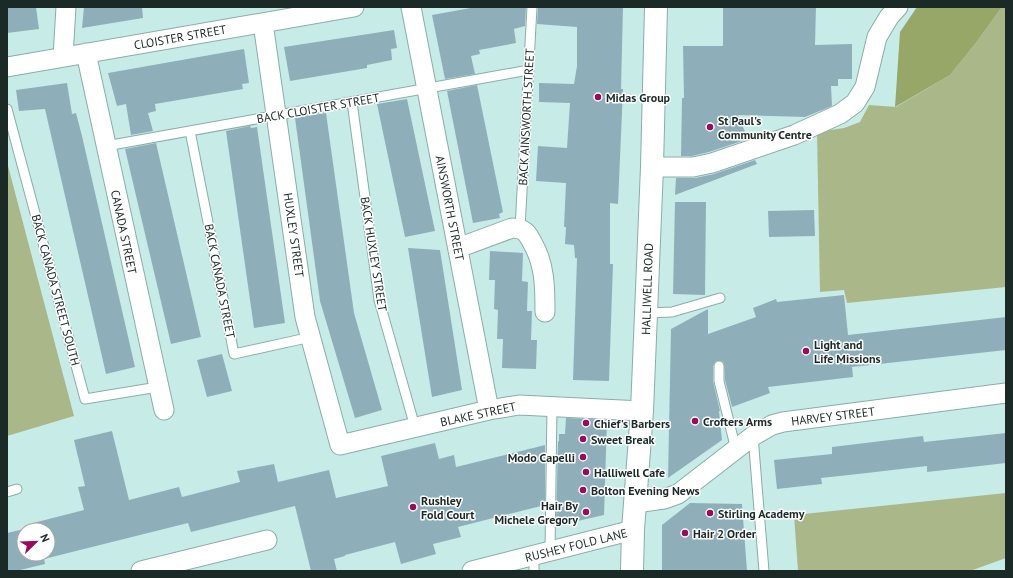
<svg xmlns="http://www.w3.org/2000/svg" width="1013" height="578" font-family="'PT Sans',sans-serif">
  <rect width="100%" height="100%" fill="#c7ece8"/>
  <path fill="#aab789" d="M1002,7h4v280l-159,16 -3,-13 -24,2 -3,-160 27,-4 16,-6 9,-17 27,2 54,-32 25,-31z
    M7,162l67,254 -67,20z
    M1006,493v65l-36,13h-172l-4,-56z"/>
  <path fill="#97a767" d="M917,7h85l-27,37 -25,31 -55,32 5,-75z"/>
  <path fill="#8eafba" fill-rule="evenodd" d="M7,7h29l3,22 -32,4z
    M84,7h58l1,11 -61,10z
    M476,7h50l-1,19 -11,3 2,14 -37,7 1,4 -9,2 4,18 -30,5 -13,-64z
    M538,7h85l-2,82h2l-5,115 -8,-1v61h3l-4,117 -36,-1 4,-122h-2l-1,-13 -9,-1 1,-17h-2l2,-44 -30,-2 2,-35 29,2 3,-45 -31,-1v-19l35,1 3,-18v-39l-40,-3z
    M723,7h93l-1,38 37,-1v35h-14v7h-7l1,20 -27,11 -67,-2 10,24 -39,13 -17,4h-11l1,-58h2l-1,-52h40z
    M394,30l3,18 -6,1 1,11 -25,5v3l-77,13 -6,-34z
    M244,49l5,34 -7,1 1,5 -88,15 1,7 -8,2 5,18 -22,4 -5,-31 -9,2 -9,-33z
    M67,83l5,31 4,-1 6,23 53,231 -29,7 -61,-265 -26,2 -3,-21z
    M477,85l26,127 -4,2 1,4 -27,5 -26,-132z
    M407,99l28,132 -30,6 -28,-133z
    M326,113l28,200 28,97 -27,8 -35,-117 -25,-183z
    M250,126l1,2 6,-1 28,196 -31,5 -28,-197z
    M156,143l45,194 -30,7 -46,-195z
    M755,160l2,4 -82,31 1,-17h19l19,-4z
    M675,202h31l-1,93 -32,-1z
    M814,210l1,26 -46,1 -1,-26z
    M408,248l32,2 22,140 -30,7z
    M490,251l33,2 -1,28 6,1 -1,29h5l-1,29h6l-1,29 -34,-1 1,-29h-6l1,-29 -4,-1 1,-29h-6z
    M844,295l4,40 158,-18v33l-154,17 1,10 -85,10 2,6 -38,14 -7,-27 -1,-17 -2,-2h-6l-3,5v15l7,30h-1l3,29 -54,38 3,-149 37,-20v25l48,-17 -3,-9 23,-9 1,3z
    M222,354l10,37 -25,6 -10,-37z
    M566,418l41,2 -3,95 -48,11 2,-84 1,-1v-7h6z
    M112,431l17,69 50,-13 3,10 58,-15 -3,-11 37,-7 4,18 51,-12 7,28 52,-12 -7,-30 54,-13 4,16 15,-4 2,12 89,-22v60l-87,22 3,10 -28,7 3,10 -35,10 -6,-22 -50,13v1l-11,3 3,12h-26l-16,-65 -104,26 -3,-9 -144,36 1,5 -29,7h-9v-38l26,-6v-4l51,-13 -6,-23 7,-1 -11,-46zM24,530h24v24h-24z
    M1006,433v30l-79,9v-6l-69,8 -37,4 1,6 -45,5 -3,-29 58,-6v-7l91,-11 1,6z
    M690,503l52,1 5,67h-85v-46z"/>
  <g fill="none" stroke-linecap="round" stroke-linejoin="round">
    <defs>
      <path id="service" d="M352,102l27,198 36,127
        M7,109l78,290 73,-12
        M190,131l44,223 77,-17
        M106,146l423,-76
        M520,228l12,-221
        M646,313l26,-1 48,-14
        M719,366v15l17,69
        M753,436l11,135
        M7,492l10,-3
        M550,552l2,-146
        M534,571v-15"/>
      <path id="minor" d="M411,7l78,403
        M263,23l42,294 35,128 149,-35 30,-5 123,6
        M86,53l78,357
        M63,57l3,-50
        M7,67l347,-60
        M652,167h41l19,-4 82,-28 46,-21 15,-11 10,-16 12,-50 12,-20 9,-10
        M458,248l54,-20c13,0 16,6 21,16 12,21 12,44 12,68
        M635,503l29,-4 14,-5 75,-58 19,-11 11,-3 223,-29
        M141,571l126,-31
        M472,571l161,-41"/>
      <path id="primary" d="M632,571l1,-41 9,-119 10,-244 4,-160"/>
    </defs>
    <use href="#service" stroke="#8aada9" stroke-width="11"/>
    <use href="#minor" stroke="#8aada9" stroke-width="21"/>
    <use href="#primary" stroke="#8aada9" stroke-width="24"/>
    <use href="#service" stroke="#fff" stroke-width="9"/>
    <use href="#minor" stroke="#fff" stroke-width="19"/>
    <use href="#primary" stroke="#fff" stroke-width="22"/>
  </g>
  <g fill="#9a0b5d" stroke="#fff" stroke-width="1.5">
    <circle cx="598" cy="97" r="4"/>
    <circle cx="710" cy="127" r="4"/>
    <circle cx="806" cy="351" r="4"/>
    <circle cx="695" cy="421" r="4"/>
    <circle cx="586" cy="423" r="4"/>
    <circle cx="583" cy="439" r="4"/>
    <circle cx="583" cy="457" r="4"/>
    <circle cx="586" cy="472" r="4"/>
    <circle cx="583" cy="490" r="4"/>
    <circle cx="413" cy="507" r="4"/>
    <circle cx="586" cy="512" r="4"/>
    <circle cx="710" cy="513" r="4"/>
    <circle cx="685" cy="533" r="4"/>
  </g>
  <g text-anchor="middle" dominant-baseline="central" stroke-width="3" stroke-linejoin="round" paint-order="stroke">
    <g font-size="12" fill="#1b2927" stroke="#fff">
      <text transform="translate(180 37) rotate(-10)">CLOISTER STREET</text>
      <text transform="translate(318 108) rotate(-10)">BACK CLOISTER STREET</text>
      <text transform="translate(526 117) rotate(-87)">BACK AINSWORTH STREET</text>
      <text transform="translate(450 208) rotate(79)">AINSWORTH STREET</text>
      <text transform="translate(124 232) rotate(78)">CANADA STREET</text>
      <text transform="translate(294 235) rotate(82)">HUXLEY STREET</text>
      <text transform="translate(374 254) rotate(81)">BACK HUXLEY STREET</text>
      <text transform="translate(220 281) rotate(79)">BACK CANADA STREET</text>
      <text transform="translate(647 289) rotate(-88)">HALLIWELL ROAD</text>
      <text transform="translate(56 290) rotate(75)">BACK CANADA STREET SOUTH</text>
      <text transform="translate(478 414) rotate(-12)">BLAKE STREET</text>
      <text transform="translate(833 416) rotate(-7)">HARVEY STREET</text>
      <text transform="translate(576 545) rotate(-14)">RUSHEY FOLD LANE</text>
    </g>
    <g font-size="12" font-weight="bold" fill="#1b2927" stroke="#fff" text-anchor="start">
      <text x="606" y="97">Midas Group</text>
      <text x="718" y="120">St Paul's<tspan x="718" dy="14">Community Centre</tspan></text>
      <text x="814" y="344">Light and<tspan x="814" dy="14">Life Missions</tspan></text>
      <text x="703" y="421">Crofters Arms</text>
      <text x="594" y="423">Chief's Barbers</text>
      <text x="591" y="439">Sweet Break</text>
      <text x="575" y="457" text-anchor="end">Modo Capelli</text>
      <text x="594" y="472">Halliwell Cafe</text>
      <text x="591" y="490">Bolton Evening News</text>
      <text x="421" y="500">Rushley<tspan x="421" dy="14">Fold Court</tspan></text>
      <text x="578" y="505" text-anchor="end">Hair By<tspan x="578" dy="14">Michele Gregory</tspan></text>
      <text x="718" y="513">Stirling Academy</text>
      <text x="693" y="533">Hair 2 Order</text>
    </g>
  </g>
  <rect width="1013" height="578" fill="none" stroke="#1b2927" stroke-width="16"/>
  <g transform="translate(36 542) rotate(67)"><circle r="19" fill="#ffffff" stroke="#a4a9a9"/>
  <path d="M0-3L7 15L0 10L-7 15Z" fill="#9a0b5d"/>
  <text y="-6" font-size="11" font-weight="bold" text-anchor="middle" fill="#1b2927">N</text>
  </g>
</svg>
